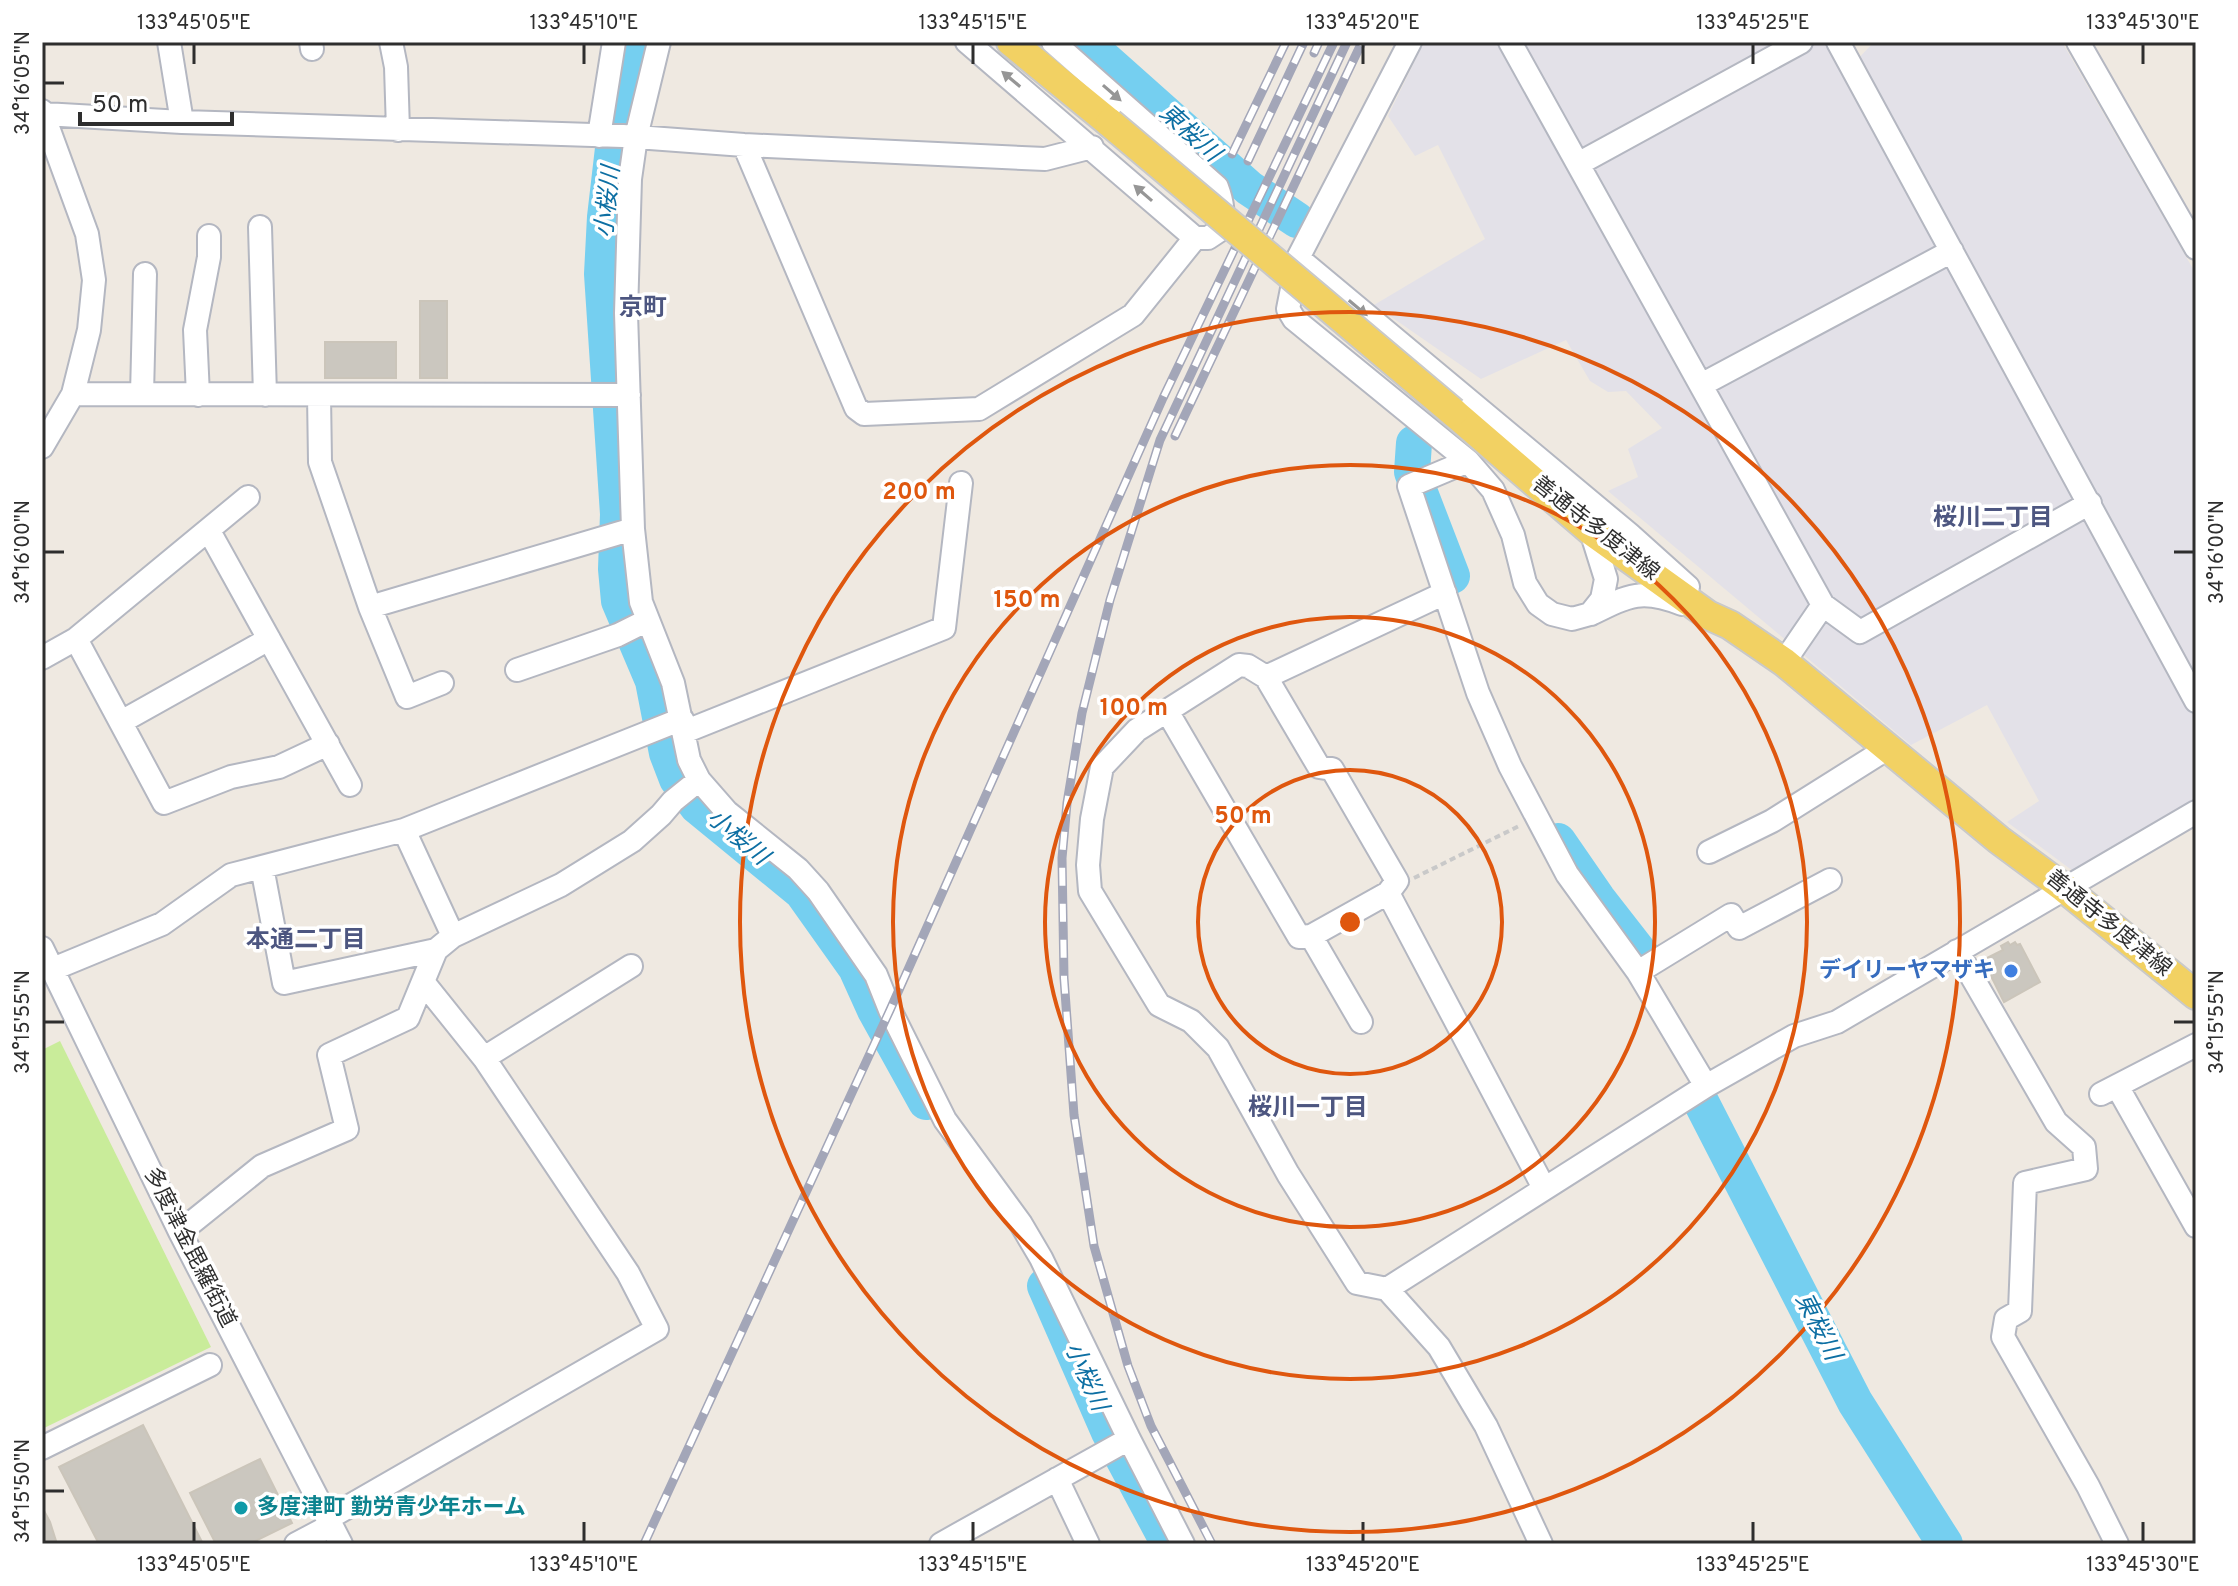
<svg xmlns="http://www.w3.org/2000/svg" width="2238" height="1586" font-family="Overpass,'Noto Sans JP',sans-serif">
  <rect width="100%" height="100%" fill="#efe9e1"/>
  <path fill="#e3e1e8" d="M1424,42h419l12,20 19,-20h188l134,232v530l-119,70 -70,-52 32,-21 -52,-96 -76,40 -303,-254 30,-14 -10,-28 34,-21 -36,-37 -18,1 -18,-11 -24,-41 -85,39 -107,-74 111,-66 -47,-94 -23,11 -27,-40z"/>
  <path fill="#c9ec9a" d="M60,1041l151,306 -169,82v-379z"/>
  <g fill="none" stroke-linecap="round" stroke-linejoin="round">
    <path stroke="#75cff0" stroke-width="36" d="M634,42l-17,72 -12,103 -3,57 16,240 -2,55 3,32 34,80 14,72 10,26 20,27 105,86 54,76 19,42 51,92
      M1085,42l164,146 48,32
      M1414,443l-2,29 40,104
      M1558,841l40,58 46,59
      M1701,1102l154,300 90,142
      M1045,1286l64,146 60,112"/>
  </g>
  <path fill="#cbc7bf" stroke="#cbc5ba" stroke-width="2" d="M420,301h27v77h-27z
    M325,342h71v36h-71z
    M2008,942l2,3 5,-3 2,3 3,-1 20,38 -36,20 -21,-42 20,-10 -2,-4z
    M143,1425l60,119h-104l-40,-77z
    M260,1459l32,64 -43,21h-33l-26,-51z
    M42,1507l8,15 7,22h-15z"/>
  <g fill="none" stroke-linecap="round" stroke-linejoin="round">
    <defs>
      <path id="minor" d="M169,42l13,80
        M311,42l1,7
        M391,42l5,25 2,63
        M659,42l-23,95 -6,42 -4,134 7,216 8,73 32,81 16,77 10,20 28,32 71,57 20,22 58,84 14,35 55,110 76,104 20,34 88,181 54,105
        M967,42l228,196h13l12,-8c4,-16 3,-27 -3,-43l-164,-145
        M1410,42l-112,216 -10,51 6,10 174,142 25,29 20,45 12,48 13,21 14,10 20,5 18,-5 12,-15 4,-20 -15,-48
        M1510,42l313,563 -39,57
        M1838,42l358,659
        M2078,42l118,206
        M42,111l45,123 7,46 -5,50 -16,64 -31,53
        M44,114l138,8 441,14 121,9 301,14 47,-12
        M599,136l15,-94
        M744,145l112,263 8,6 115,-5 154,-94 62,-77
        M1578,164l223,-122
        M260,227l5,168
        M1298,258l331,276 59,53
        M1701,385l251,-134
        M73,394l556,1
        M142,394l3,-120
        M198,395l-3,-65 14,-73v-21
        M319,395l1,67 50,145 37,90 35,-14
        M1468,461l-59,25 69,207 32,73 57,108 71,98 68,114
        M209,531l141,254
        M1445,593l-179,84 -18,-11 -9,-1 -102,65 -35,37 -10,52 -4,46 2,26 69,114 32,16 27,27 70,126 69,109 30,6 52,58 47,79 55,118
        M1823,605l37,27 230,-129
        M370,607l263,-78
        M1591,614c38,-19 51,-26 91,-10
        M76,639l88,164 67,-26 48,-10 49,-23
        M42,658l34,-19 172,-142
        M517,670l101,-35 30,-15
        M1266,677l53,90 13,2 65,112 -9,12 156,295
        M1167,711l132,226 12,-1 50,86
        M121,722l148,-83
        M684,732l260,-104 17,-145
        M1709,852l63,-31 116,-73
        M262,867l22,116 152,-33
        M453,936l108,-51 71,-44 29,-26 12,-14 26,-21
        M1311,936l77,-43
        M42,948l138,284 161,312
        M1957,951l99,171 28,25 2,22 -61,14 -5,128 -14,8 -3,18 85,149 29,58
        M53,969l109,-45 69,-49 173,-45 278,-111
        M1638,972l93,-57 8,13 91,-48
        M484,1058l147,-92
        M2117,1086l79,140
        M2101,1094l95,-49
        M180,1232l82,-66 85,-37 -18,-74 79,-37 28,-68 17,-14 -49,-106
        M1387,1289l319,-203 88,-50 43,-14 359,-210
        M42,1448l168,-83
        M1057,1479l31,65
        M327,1519l330,-190 -29,-56 -144,-215 -61,-76
        M296,1544l34,-18
        M941,1544l188,-105"/>
      <path id="major" d="M1011,42l99,81
        M1453,412l138,119 117,84 22,10 54,37 215,178 65,48 132,107"/>
    </defs>
    <use href="#minor" stroke="#b4b7c1" stroke-width="26"/>
    <use href="#major" stroke="#c9c9c9" stroke-width="32"/>
    <path stroke="#c9c9c9" stroke-width="4" stroke-dasharray="6 4" stroke-linecap="butt" d="M1414,878l107,-53"/>
    <use href="#minor" stroke="#fff" stroke-width="22"/>
    <use href="#major" stroke="#f2d163" stroke-width="28"/>
    <defs>
      <path id="rail" d="M1314,53l5,-11
        M1232,154l54,-112
        M1248,161l56,-119
        M1175,436l187,-394
        M644,1544l246,-534 273,-612 171,-356
        M1212,1544l-61,-118 -23,-60 -34,-120 -20,-131 -10,-137 -2,-120 5,-55 15,-90 28,-113 50,-160 187,-398"/>
    </defs>
    <use href="#rail" stroke="#a3a6b8" stroke-width="9"/>
    <use href="#rail" stroke="#fff" stroke-width="6" stroke-dasharray="18" stroke-linecap="butt"/>
    <defs>
      <path id="major-bridge" d="M1110,123l343,289"/>
    </defs>
    <use href="#major-bridge" stroke="#c9c9c9" stroke-width="32" stroke-linecap="butt"/>
    <use href="#major-bridge" stroke="#f2d163" stroke-width="28"/>
  </g>
  <defs><path id="oneway-solid" d="M-6-.8H1V-3.2L6.5 0L1 3.2V.8H-6Z" transform="scale(2)"/></defs>
  <g fill="#969696">
    <use href="#oneway-solid" transform="translate(1011 79) rotate(-140)"/>
    <use href="#oneway-solid" transform="translate(1112 93) rotate(41)"/>
    <use href="#oneway-solid" transform="translate(1143 193) rotate(-139)"/>
    <use href="#oneway-solid" transform="translate(1358 308) rotate(40)"/>
  </g>
  <path fill="none" stroke="#2e2e2e" stroke-width="3" d="M194,44v20M584,44v20M973,44v20M1363,44v20M1753,44v20M2143,44v20M44,83h20M44,552h20M2174,552h20M44,1022h20M2174,1022h20M44,1491h20M194,1522v20M584,1522v20M973,1522v20M1363,1522v20M1753,1522v20M2143,1522v20"/>
  <g fill="none" stroke="#df570e" stroke-width="4">
    <circle cx="1350" cy="922" r="152"/>
    <circle cx="1350" cy="922" r="305"/>
    <circle cx="1350" cy="922" r="457"/>
    <circle cx="1350" cy="922" r="610"/>
  </g>
  <circle fill="#3f7fe0" stroke="#fff" stroke-width="3" cx="2011" cy="971" r="8"/>
  <circle fill="#0f9aa8" stroke="#fff" stroke-width="3" cx="241" cy="1508" r="8"/>
  <g text-anchor="middle" dominant-baseline="central" stroke-width="7" stroke-linejoin="round" paint-order="stroke">
    <g font-size="22" fill="#2e2e2e" stroke="#fff">
      <text transform="translate(1595 529) rotate(38)">善通寺多度津線</text>
      <text transform="translate(2108 924) rotate(39)">善通寺多度津線</text>
      <text transform="translate(189 1248) rotate(63)">多度津金毘羅街道</text>
    </g>
    <g font-size="22" font-weight="bold" fill="#366cbe" stroke="#fff" text-anchor="end">
      <text x="1995" y="971">デイリーヤマザキ</text>
    </g>
    <g font-size="22" font-weight="bold" fill="#0d838f" stroke="#fff" text-anchor="start">
      <text x="257" y="1508">多度津町 勤労青少年ホーム</text>
    </g>
    <g font-size="24" font-style="italic" fill="#0d6fa3" stroke="#fff">
      <text transform="translate(1189 134) rotate(42)">東桜川</text>
      <text transform="translate(609 202) rotate(-84)">小桜川</text>
      <text transform="translate(737 838) rotate(40)">小桜川</text>
      <text transform="translate(1817 1327) rotate(63)">東桜川</text>
      <text transform="translate(1085 1377) rotate(66)">小桜川</text>
    </g>
    <g font-size="24" font-weight="bold" fill="#4d5680" stroke="#fff">
      <text x="643" y="309">京町</text>
      <text x="1993" y="519">桜川二丁目</text>
      <text x="306" y="941">本通二丁目</text>
      <text x="1308" y="1109">桜川一丁目</text>
    </g>
  </g>
  <circle cx="1350" cy="922" r="12" fill="#df570e" stroke="#fff" stroke-width="4"/>
  <g font-size="24" text-anchor="middle" font-weight="bold" fill="#df570e" stroke="#fff" stroke-width="7" stroke-linejoin="round" paint-order="stroke">
    <text x="919" y="499">200 m</text>
    <text x="1027" y="607">150 m</text>
    <text x="1134" y="715">100 m</text>
    <text x="1243" y="823">50 m</text>
  </g>
  <rect width="2238" height="1586" fill="none" stroke="#ffffff" stroke-width="88"/>
  <path d="M80 112v12h152v-12" fill="none" stroke="#2e2e2e" stroke-width="4"/>
  <text x="92" y="112" font-size="24" fill="#2e2e2e" stroke="#ffffff" stroke-width="6" paint-order="stroke">50 m</text>
  <rect x="44" y="44" width="2150" height="1498" fill="none" stroke="#2e2e2e" stroke-width="3"/>
  <g font-size="20" text-anchor="middle" fill="#2e2e2e">
    <text x="194" y="29">133°45'05"E</text>
    <text x="584" y="29">133°45'10"E</text>
    <text x="973" y="29">133°45'15"E</text>
    <text x="1363" y="29">133°45'20"E</text>
    <text x="1753" y="29">133°45'25"E</text>
    <text x="2143" y="29">133°45'30"E</text>
    <text transform="translate(22 83) rotate(-90)" y="7">34°16'05"N</text>
    <text transform="translate(22 552) rotate(-90)" y="7">34°16'00"N</text>
    <text transform="translate(2216 552) rotate(-90)" y="7">34°16'00"N</text>
    <text transform="translate(22 1022) rotate(-90)" y="7">34°15'55"N</text>
    <text transform="translate(2216 1022) rotate(-90)" y="7">34°15'55"N</text>
    <text transform="translate(22 1491) rotate(-90)" y="7">34°15'50"N</text>
    <text x="194" y="1571">133°45'05"E</text>
    <text x="584" y="1571">133°45'10"E</text>
    <text x="973" y="1571">133°45'15"E</text>
    <text x="1363" y="1571">133°45'20"E</text>
    <text x="1753" y="1571">133°45'25"E</text>
    <text x="2143" y="1571">133°45'30"E</text>
  </g>
</svg>
